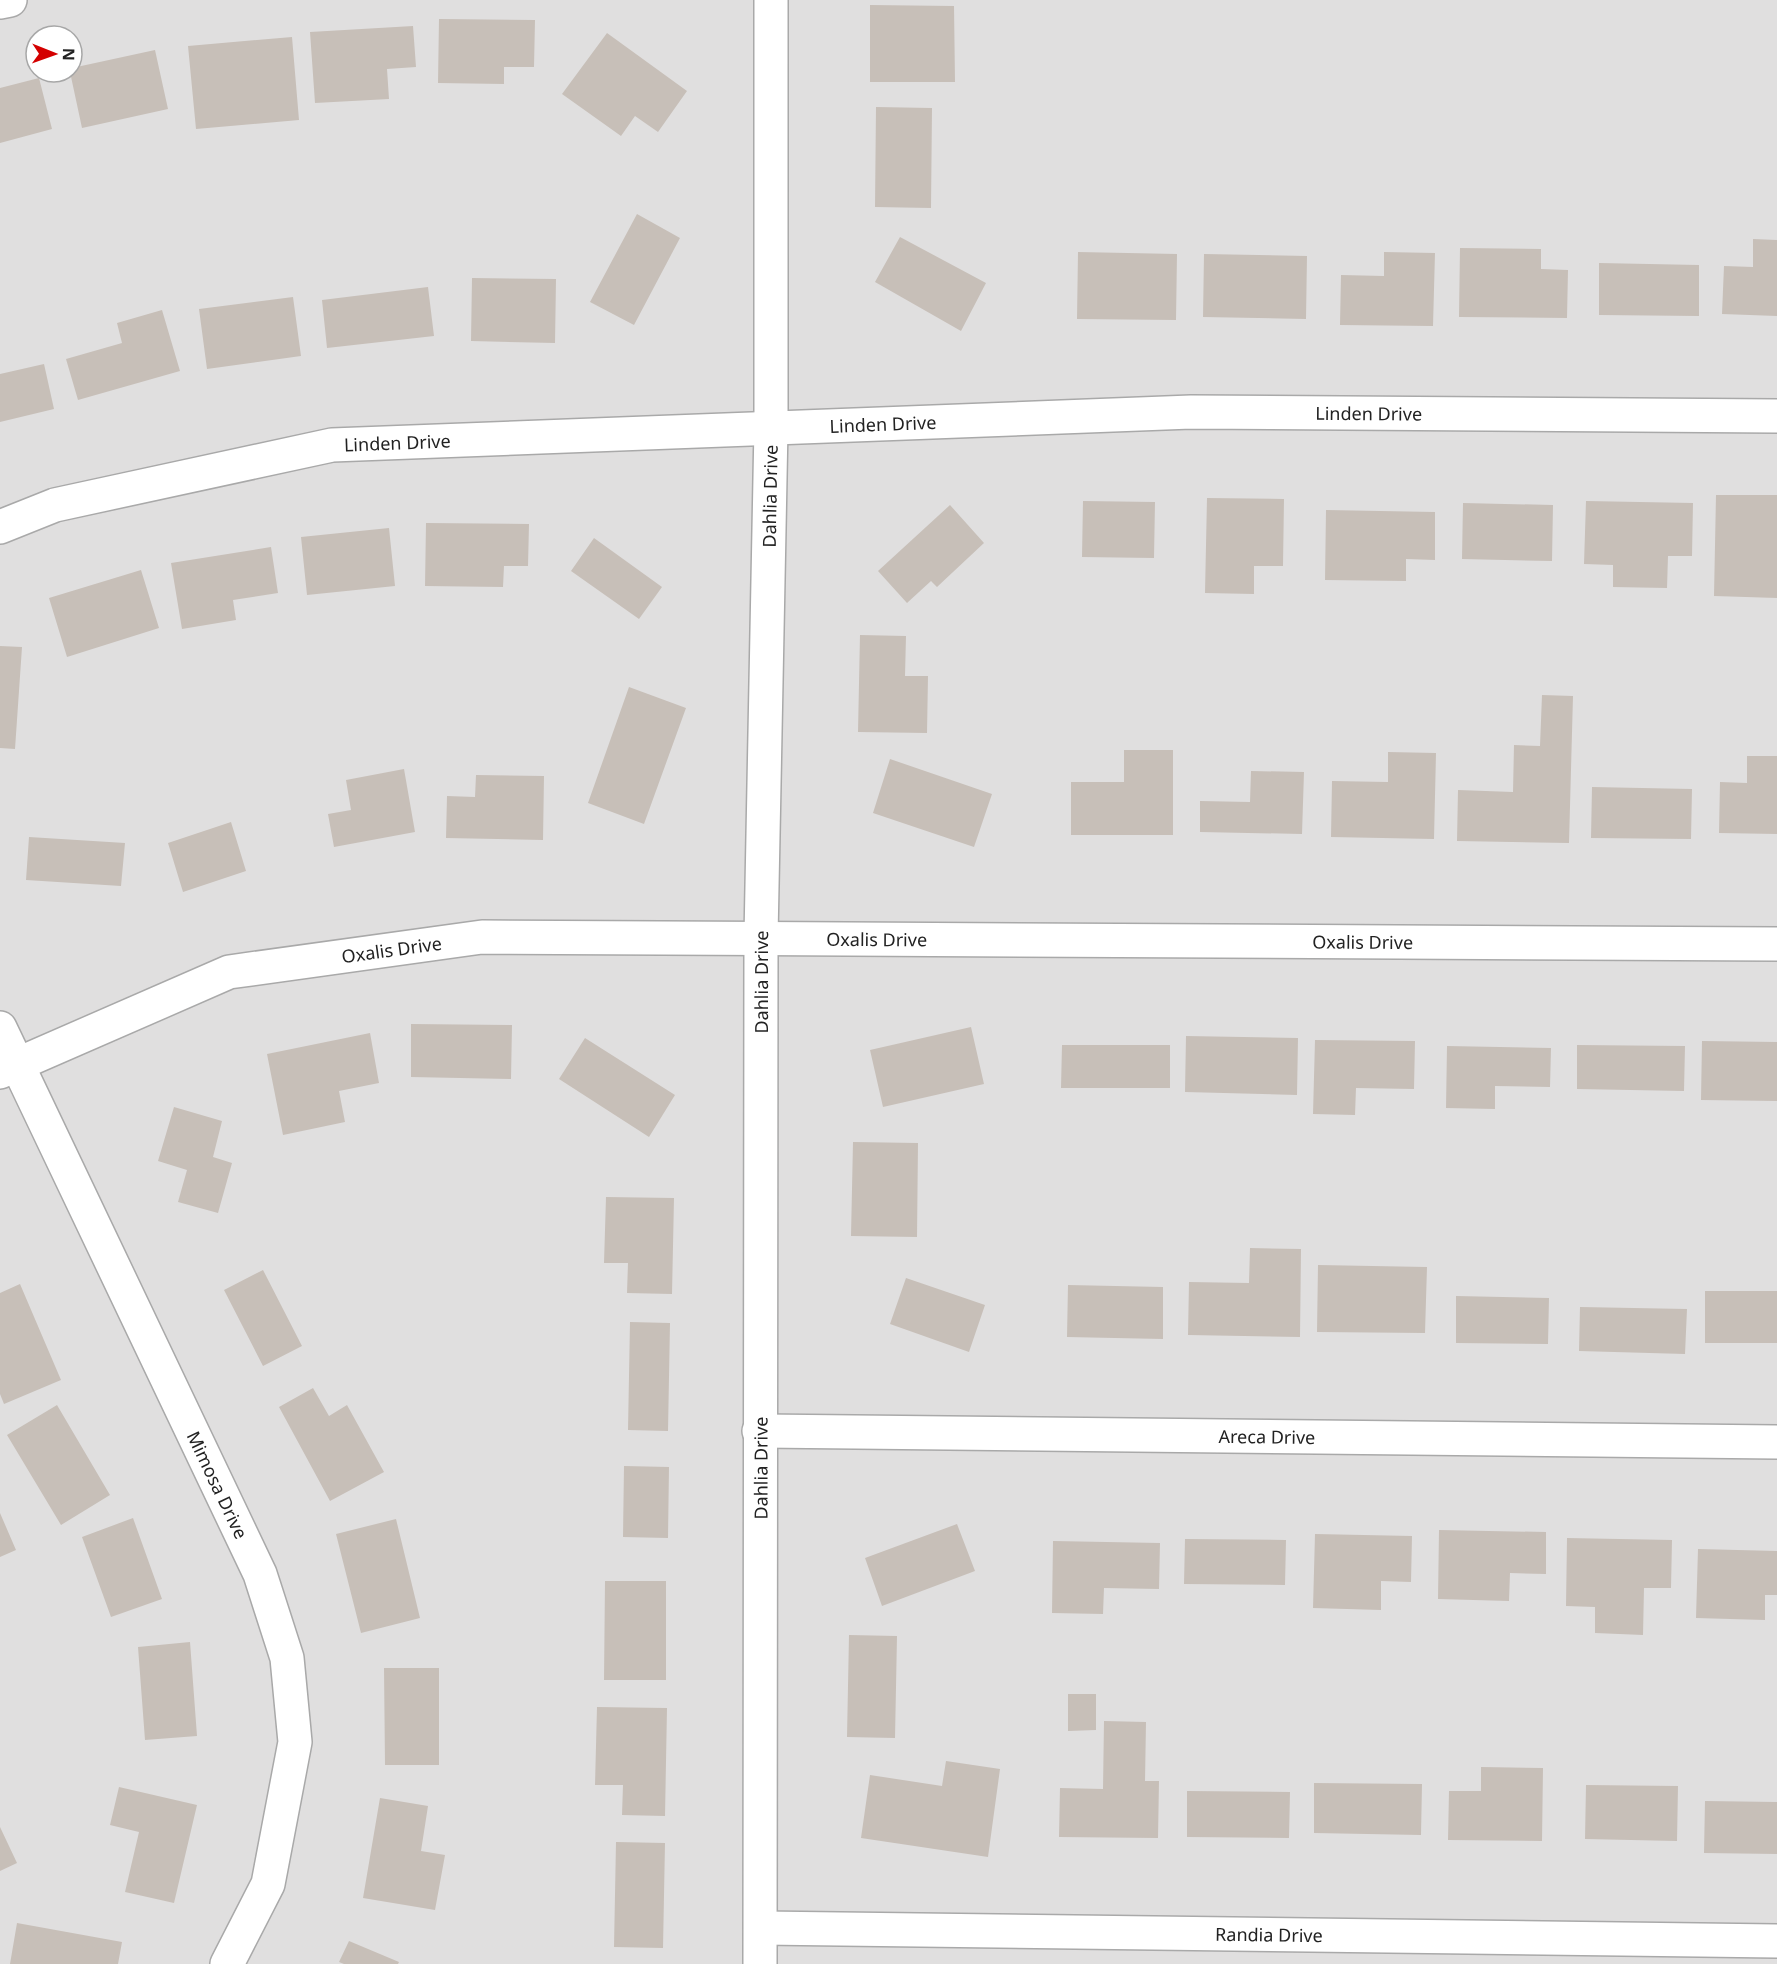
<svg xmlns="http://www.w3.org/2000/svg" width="1777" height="1964" font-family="'Noto Sans',sans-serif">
  <rect width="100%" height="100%" fill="#f2efe9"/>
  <path fill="#e0dfdf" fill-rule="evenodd" d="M0,0h1777v1964h-1777zM36,36h36v36h-36z"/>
  <path fill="#c7bfb8" d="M870,5l84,1 1,76h-85z
    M439,19l96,1 -1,47h-30v17l-66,-1z
    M413,26l3,41 -29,2 2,30 -74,4 -5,-71z
    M607,33l80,58 -29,41 -23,-16 -14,20 -59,-42z
    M292,37l7,83 -103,9 -8,-83z
    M155,50l13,59 -86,19 -12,-56 2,-4z
    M39,78l13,51 -52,14v-55z
    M876,107l56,1 -1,100 -56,-1z
    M637,214l43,24 -46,87 -44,-23z
    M900,237l86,46 -25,48 -86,-49z
    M1753,239l24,1v76l-55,-2 2,-48 29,1z
    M1460,248l81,1v20l27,1 -1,48 -108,-1z
    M1078,252l99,2 -1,66 -99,-1z
    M1384,252l51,1 -2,73 -93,-1 1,-50 43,1z
    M1204,254l103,2 -1,63 -103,-2z
    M1599,263l100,2v51l-100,-1z
    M472,278l84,1 -1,64 -84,-2z
    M428,287l6,49 -107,12 -5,-48z
    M293,297l8,59 -94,13 -8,-60z
    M162,310l18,61 -102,29 -12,-41 56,-16 -5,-20z
    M44,364l10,45 -54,13v-48z
    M1716,495h61v103l-63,-2z
    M1207,498l77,1 -1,67h-29v28l-49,-1z
    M1083,501l72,1 -1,56 -72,-1z
    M1586,501l107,2 -1,53h-24l-1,32 -54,-1v-22l-29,-1z
    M1463,503l90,2 -1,56 -90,-2z
    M950,505l34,38 -47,44 -6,-6 -24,22 -29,-32z
    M1326,510l109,2v48l-29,-1v22l-81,-1z
    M426,523l103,1 -1,42h-24l-1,21 -78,-1z
    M389,528l6,58 -88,9 -6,-58z
    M594,538l68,49 -23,32 -68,-48z
    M271,547l7,46 -45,7 3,20 -54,9 -11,-66z
    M141,570l18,58 -92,29 -18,-59z
    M860,635l46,1 -1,40h23l-1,57 -69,-1z
    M0,646l22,1 -7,102 -15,-1z
    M629,687l57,21 -42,116 -56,-21z
    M1542,695l31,1 -4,147 -112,-2 1,-51 55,2 1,-47 26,1z
    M1124,750h49v85h-102v-53h53z
    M1388,752l48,1 -2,86 -103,-2 1,-56 56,1z
    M1747,756h30v78l-58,-1 1,-51 27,1z
    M890,759l102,35 -18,53 -101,-34z
    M404,769l11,63 -81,15 -6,-33 23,-4 -5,-30z
    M1251,771l53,1 -2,62 -102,-2v-31l50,1z
    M476,775l68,1 -1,64 -97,-2 1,-42 28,1z
    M1592,787l100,2 -1,50 -100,-1z
    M231,822l15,49 -63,21 -15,-49z
    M29,837l96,6 -4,43 -95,-6z
    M411,1024l101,1 -1,54 -100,-2z
    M971,1027l13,57 -101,23 -13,-57z
    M370,1033l9,50 -40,8 6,31 -62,13 -16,-81z
    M1186,1036l112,2 -1,57 -112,-3z
    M585,1038l90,57 -26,42 -90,-58z
    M1315,1040l100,1 -1,48 -58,-1 -1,27 -42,-1z
    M1702,1041l75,1v59l-76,-1z
    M1062,1045h108v43h-109z
    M1577,1045l108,1 -1,45 -107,-2z
    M1447,1046l104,2 -1,39 -55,-1v23l-49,-1z
    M174,1107l48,14 -9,36 19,6 -14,50 -40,-11 9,-32 -29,-9z
    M853,1142l65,1 -1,94 -66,-1z
    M606,1197l68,1 -2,96 -45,-1 1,-30h-24z
    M1250,1248l51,1 -1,88 -112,-2 1,-53 60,1z
    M1318,1265l109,2 -2,66 -108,-1z
    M263,1270l39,76 -39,20 -39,-76z
    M906,1278l79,27 -16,47 -79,-28z
    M20,1284l41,96 -57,24 -4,-10v-101z
    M1068,1285l95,2v52l-96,-2z
    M1705,1291h72v52h-72z
    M1456,1296l93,2 -1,46 -92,-1z
    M1580,1307l107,2 -2,45 -106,-3z
    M630,1322l40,1 -2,108 -40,-1z
    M313,1388l16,28 18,-11 37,67 -54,29 -51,-94z
    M57,1405l53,90 -49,30 -54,-90z
    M624,1466l45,1 -1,71 -45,-1z
    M0,1513l16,37 -16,7z
    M133,1518l29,81 -51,18 -29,-80z
    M396,1519l24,99 -59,15 -25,-99z
    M957,1524l18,47 -93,35 -17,-48z
    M1439,1530l107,2v42l-36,-1 -1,28 -71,-2z
    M1315,1534l97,2 -1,46 -30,-1v29l-68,-2z
    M1567,1538l105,2 -1,48h-27l-1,47 -48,-2v-26l-29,-1z
    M1185,1539l101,1 -1,45 -101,-1z
    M1053,1541l107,2 -1,46 -55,-1 -1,26 -51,-1z
    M1698,1549l79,2v44h-12v25l-69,-2z
    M605,1581h61v99h-62z
    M849,1635l48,1 -2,102 -48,-1z
    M190,1642l7,94 -52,4 -7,-93z
    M384,1668h55v97h-54z
    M1068,1694h28v36l-28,1z
    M597,1707l70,1 -2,108 -43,-1 1,-30h-28z
    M1104,1721l42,1 -1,59h14l-1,57 -99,-1 1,-49 43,1z
    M946,1761l54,8 -12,88 -127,-19 9,-63 72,11z
    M1481,1767l62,1 -1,73 -94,-1 1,-49h32z
    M1314,1783l108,1 -1,51 -107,-2z
    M1586,1785l92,1 -1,55 -92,-2z
    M119,1787l78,18 -23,98 -49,-11 14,-60 -29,-7z
    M1187,1791l103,1 -1,46 -102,-1z
    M380,1798l48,8 -7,45 24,4 -10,55 -72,-12z
    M1705,1801l72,1v52l-73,-1z
    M0,1827l17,36 -17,8z
    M616,1842l49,1 -2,105 -49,-1z
    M17,1923l105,19 -4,22h-108z
    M349,1941l50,21 -1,2h-54l-5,-2z"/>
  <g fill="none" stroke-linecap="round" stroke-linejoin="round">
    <defs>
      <g id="minor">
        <path d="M0,2l10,-2"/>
        <path id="s1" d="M0,527l55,-22 277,-60 859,-33 586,4"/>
        <path id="s2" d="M0,1028l260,546 27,84 8,84 -27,142 -41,80"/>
        <path id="s3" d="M0,1072l229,-100 253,-35 1295,7"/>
        <path id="s4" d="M759,1431l1018,11"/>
        <path id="s5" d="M761,1928l1016,13"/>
        <path id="s6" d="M760,1964l1,-1027 10,-510v-427"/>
      </g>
    </defs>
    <use href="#minor" stroke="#a9a9a9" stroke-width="36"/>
    <use href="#minor" stroke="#fff" stroke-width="33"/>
  </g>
  <g text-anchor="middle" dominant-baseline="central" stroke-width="4.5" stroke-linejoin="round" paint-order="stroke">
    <g font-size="18" fill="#222" stroke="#fff">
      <text stroke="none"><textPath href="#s1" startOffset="1380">Linden Drive</textPath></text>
      <text stroke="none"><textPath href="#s1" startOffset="894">Linden Drive</textPath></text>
      <text stroke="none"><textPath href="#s1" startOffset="408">Linden Drive</textPath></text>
      <text stroke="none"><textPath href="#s6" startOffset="1468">Dahlia Drive</textPath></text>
      <text stroke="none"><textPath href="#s3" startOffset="900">Oxalis Drive</textPath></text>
      <text stroke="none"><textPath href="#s3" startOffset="1386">Oxalis Drive</textPath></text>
      <text stroke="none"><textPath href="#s3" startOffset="414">Oxalis Drive</textPath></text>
      <text stroke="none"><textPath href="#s6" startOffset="982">Dahlia Drive</textPath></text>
      <text stroke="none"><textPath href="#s4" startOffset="508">Areca Drive</textPath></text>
      <text stroke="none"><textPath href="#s6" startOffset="496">Dahlia Drive</textPath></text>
      <text stroke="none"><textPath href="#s2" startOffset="506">Mimosa Drive</textPath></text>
      <text stroke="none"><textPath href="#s5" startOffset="508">Randia Drive</textPath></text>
    </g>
  </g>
  <g transform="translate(54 54) rotate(91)"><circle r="28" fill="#ffffff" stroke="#a7a7a7" stroke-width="1.5"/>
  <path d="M0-4.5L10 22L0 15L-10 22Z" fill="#d40000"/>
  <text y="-9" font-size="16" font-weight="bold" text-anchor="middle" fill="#222222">N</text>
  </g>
</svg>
